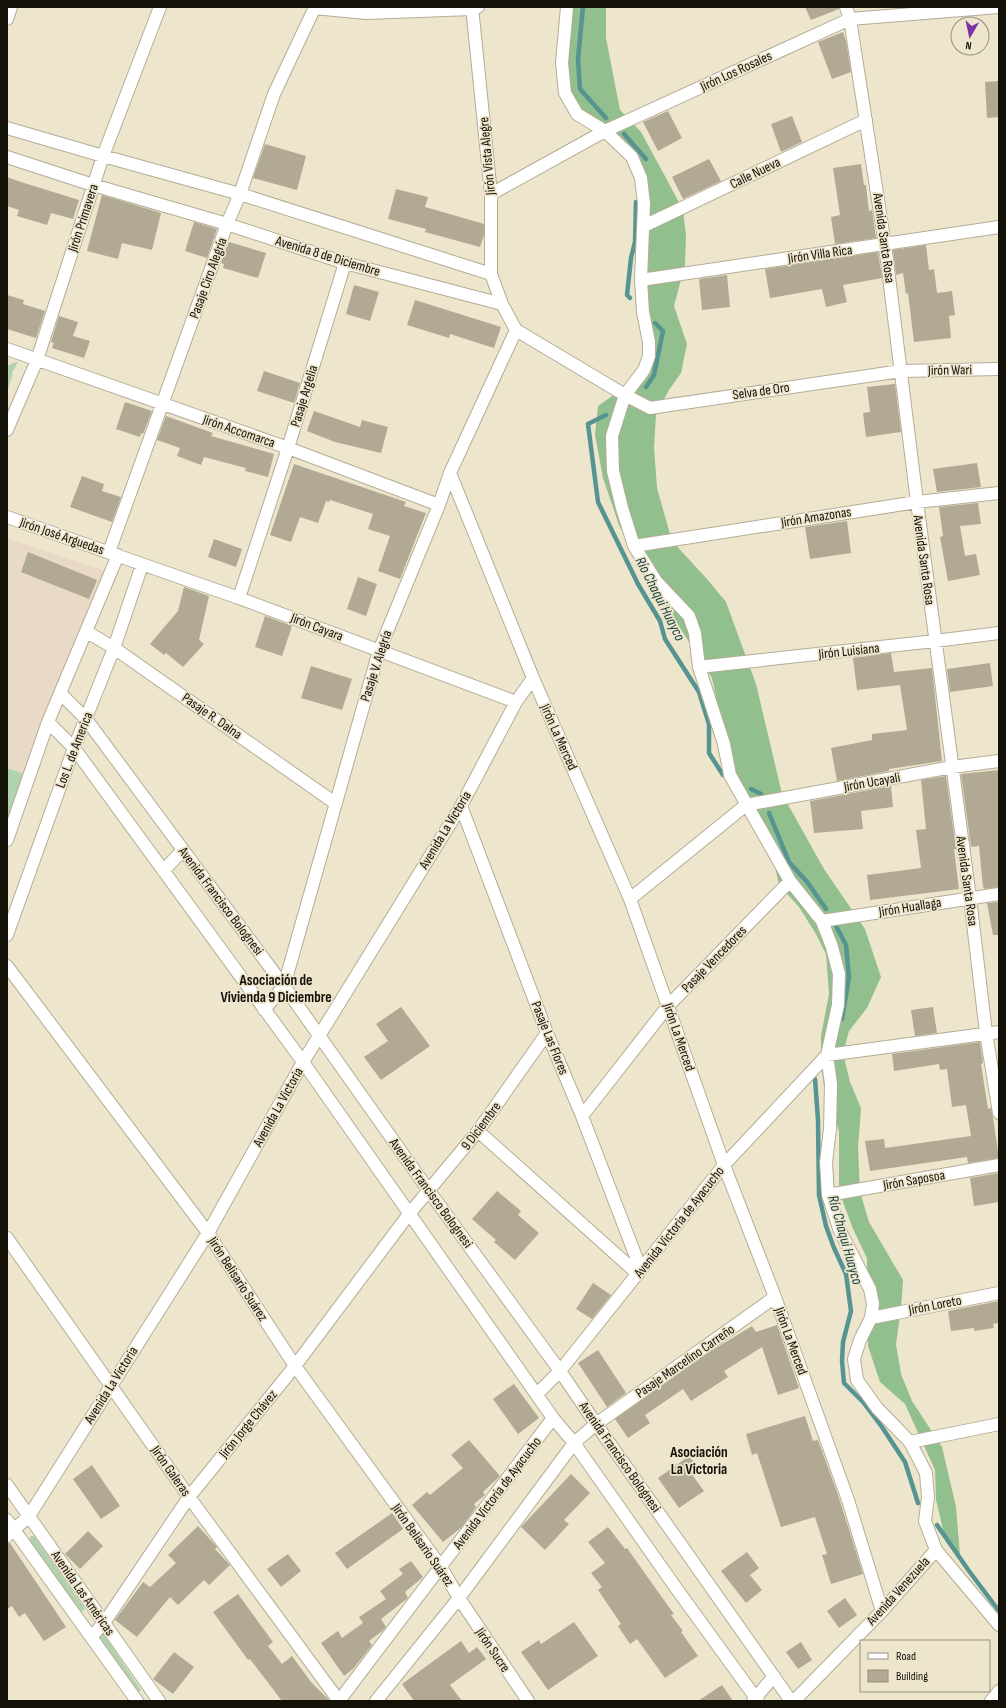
<svg xmlns="http://www.w3.org/2000/svg" width="1006" height="1708" font-family="'Sofia Sans Condensed',sans-serif">
  <rect width="100%" height="100%" fill="#eee5cd"/>
  <path fill="#e9d9c7" d="M7,538l108,36 -87,201 -21,-7z"/>
  <path fill="#b0d2ae" d="M18,361l-4,9h-1l-1,3 1,1 -6,17v-25z
    M7,768l21,7 -21,60z
    M31,1536h3l51,73 -4,3 -52,-73z
    M102,1632l39,58 -4,3 -40,-58z"/>
  <path fill="#91bf8e" d="M573,7h33v31l14,72 21,22 25,46 17,32 3,26 -1,29 -11,41 13,38 -6,29 -12,17 -13,24 -2,34 3,40 15,53 35,38 19,23 30,82 26,110 42,75 41,60 16,48 -14,31 -18,23 -6,22 7,29 11,26 -3,40 2,44 9,30 34,58 -2,29 -5,35 5,30 11,27 30,46 14,60 4,48 -14,-13 -10,-42 -1,-30 -30,-66 -25,-22 -12,-36 -1,-88 -14,-29 -14,-38v-60l-15,-44 -3,-24v-27l8,-42 -3,-40 -10,-20 -17,-27 -20,-22 -5,-23 -45,-107 -17,-77 -76,-119 -17,-34 -16,-47 -8,-43 3,-29 48,-34 -5,-53 7,-75 -11,-67 -15,-26 -29,-19 -27,-48 3,-54z"/>
  <g fill="none" stroke-linecap="round" stroke-linejoin="round">
    <path stroke="#569492" stroke-width="4.5" d="M583,7l-5,52 2,30 26,29
      M624,134l22,25
      M630,298l-3,-3 4,-37 4,-16 1,-40
      M646,387l8,-12 9,-44 -8,-8
      M606,415l-18,9 10,78 40,82 22,37 5,18 34,53 10,32v29l14,22
      M751,789l10,5
      M769,813l20,49 19,21 18,26
      M835,924l11,21 3,32 -7,42
      M815,1079l3,41 1,75 7,31 8,22 12,26 5,37 -8,31 -1,19 2,22 19,19 19,25 23,35 13,41
      M937,1525l32,46 30,40"/>
  </g>
  <path fill="#b1a993" d="M805,7h34v2l-28,11z
    M843,32l3,9 5,31 -19,7 -14,-37z
    M999,81v36l-12,1 -2,-36z
    M668,111l14,27 -24,13 -15,-29z
    M792,116l10,26 -21,10 -10,-28z
    M265,144l41,12 -9,34 -44,-12z
    M709,159l12,22 -38,18 -11,-22z
    M861,164l3,21h2l3,26 3,-1 4,28 -41,6 -4,-27 9,-2 -7,-47z
    M7,177l14,5 58,18 -6,19 -22,-6 -4,12 -30,-9 2,-6 -12,-4z
    M396,189l32,8 -3,10 59,17v11l-4,12 -55,-15 1,-3 -38,-10z
    M102,195l59,18 -9,37 -30,-7 -4,16 -31,-8z
    M194,222l23,7 -10,29 -22,-7z
    M229,242l37,11 -8,25 -35,-10 1,-4 -3,-1z
    M926,245l3,25 5,-1 3,24 15,-2 3,24 -6,1 2,22 -37,4 -6,-49 -2,1 -3,-21 -7,2 -3,-25z
    M878,252l4,26 -39,7 4,17 -21,5 -4,-18 -52,9 -5,-29z
    M727,275l3,32 -28,3 -3,-31z
    M354,285l25,7 -9,29 -24,-7z
    M7,295l17,5 -1,4 22,7 -9,27 -29,-9z
    M415,300l86,27 -7,21 -44,-14 -1,4 -42,-13z
    M59,316l19,6 -5,14 17,5 -6,17 -32,-10 2,-5 -3,-1z
    M264,371l36,12 -6,20 -37,-12z
    M895,384l6,48 -35,5 -3,-24 7,-1 -3,-25z
    M125,402l27,9 -9,23 -2,-1 -1,4 -24,-8z
    M314,411l46,16 2,-7 26,7 -7,26 -46,-11 -28,-11z
    M166,416l47,17 -2,3 63,18 -6,23 -23,-6 1,-3 -42,-11 -3,8 -24,-9 3,-8 -23,-8z
    M977,463l4,24 -44,5 -4,-23z
    M294,464l112,38 -2,4 22,7 -26,66 -22,-8 12,-35 -22,-7 5,-15 -43,-14 -1,2 -3,-1 -8,22 -18,-6 -9,25 -21,-7z
    M82,476l22,8 -2,7 19,6 -9,25 -42,-15z
    M978,503l3,21 -21,2 5,30 11,-2 4,21 -32,6 -8,-44 3,-1 -4,-29z
    M847,521l4,32 -41,6 -5,-32z
    M214,539l28,10 -6,18 -28,-10z
    M28,552l69,28 -8,19 -68,-27z
    M358,577l19,7 -11,32 -19,-7z
    M184,587l25,9 -10,44 5,4 -21,23 -17,-14 -2,2 -14,-11 28,-33z
    M265,616l27,10 -10,30 -27,-9z
    M891,653l3,19 38,-4 10,93 -53,8v2l-52,10 -6,-33 41,-8v-6l35,-4 -7,-45 -43,5 -4,-32z
    M990,663l3,23 -43,6 -3,-23z
    M311,666l41,13 -10,31 -41,-12z
    M999,770v117l-14,2 -2,-2 -4,-41 -8,1 -10,-73z
    M946,776l10,73h-2l5,40 -89,11 -3,-25 54,-7 -5,-38 10,-1 -5,-49z
    M891,786l2,21 -32,4 2,18 -49,4 -4,-32z
    M999,902v33h-6l-6,-32z
    M401,1007l29,39 -49,34 -17,-23 24,-16 -12,-17z
    M933,1007l4,26 -22,3 -4,-26z
    M980,1042l3,21 -2,1 7,45 3,-1 2,10 6,40 -31,5 -1,-6 -97,14 -5,-30 19,-2 1,9 86,-12 -5,-31 -14,2 -5,-38 -7,1 -1,-6 -45,7 -2,-17z
    M999,1173v29l-25,4 -4,-28z
    M497,1191l24,20 -3,4 21,18 -24,27 -21,-18 2,-2 -24,-21z
    M593,1283l18,12 -19,24 -16,-10z
    M999,1301v22l-6,1 1,4 -20,3v-3l-23,3 -3,-20z
    M777,1325l22,63 -21,7 -16,-48 -38,24 4,6 -37,24 -8,-12 -38,26 5,8 -22,15 -13,-19 96,-68 41,-25 4,6z
    M598,1350l28,43 -19,14 -29,-44z
    M514,1384l25,34 -21,16 -25,-35z
    M805,1416l8,25 5,-1 20,55 25,79 -32,10 -9,-29 5,-1 -12,-37 -34,10 -24,-74 -5,2 -6,-21z
    M469,1440l31,36 -17,16 2,3 -11,9 2,3 -14,20 -19,15 -31,-37 15,-13 3,3 33,-27 -12,-13z
    M689,1456l11,15 -7,5 11,15 -25,17 -21,-30z
    M92,1465l28,41 -19,13 -28,-40z
    M571,1474l19,19 -26,27 5,4 -24,26 -24,-23z
    M392,1513l11,16 -56,40 -12,-16z
    M198,1526l19,21 -2,2 15,16 -21,20 -5,-5 -26,25 -8,-8 -33,40 -22,-17 28,-38 7,5 26,-24 -8,-8z
    M608,1527l17,22 2,-1 34,48 13,18 -3,1 12,16 -2,1 17,24 -33,22 -28,-39 -7,5 -12,-18 3,-2 -23,-34 4,-3 -11,-14 14,-10 -17,-21z
    M88,1531l15,15 -23,23 -15,-15z
    M7,1543h3l56,84 -22,14 -19,-28 -6,4 -7,-11 -5,3z
    M747,1552l12,16 -9,7 12,15 -16,13 -25,-32z
    M288,1554l13,17 -20,16 -14,-18z
    M411,1561l12,16 -18,15 3,6 -27,21 5,8 -5,5 -12,9 3,4 -19,24 -9,7 -23,-33 17,-12 4,7 21,-15 -4,-6 27,-18 -6,-8 23,-17 -4,-5z
    M238,1594l35,48 -5,4 14,18 10,-8 19,26 19,19h-48l-32,-42 -2,1 -35,-48z
    M845,1598l12,17 -18,13 -12,-17z
    M574,1622l24,34 -50,34 -27,-38 18,-12 2,4z
    M461,1641l8,12 8,-6 9,12 -36,26 12,16h-48l-12,-17z
    M801,1642l11,18 -14,9 -12,-17z
    M174,1652l20,15 -21,27 -20,-15z
    M722,1685l11,16h-35z"/>
  <g fill="none" stroke-linecap="round" stroke-linejoin="round">
    <defs>
      <path id="street" d="M472,7l19,187v80l11,30 14,26 109,65 25,13 251,-37 98,-2
        M567,7l-5,56 3,30 12,21 28,17 27,26 9,21 3,26 -3,76 2,32 6,30v14l-5,14 -19,25 -13,41 1,35 9,37 12,38 22,35 33,35 6,17 4,34 25,77 6,31 60,106 32,40 10,26 7,27 -1,31 -11,50 4,29 -1,45 -4,33 2,33 12,36 30,58 3,15 -2,14 -11,22 -6,19 3,21 20,28 33,34 16,31 2,24 -3,24 11,29 63,75
        M846,7l4,12 35,226 32,257 53,396 16,135 13,80
        M314,8l52,5 106,-4 6,-2
        M7,19l4,-12
        M7,128l96,28 137,38 251,80
        M7,157l86,28 134,39 118,39 157,41
        M491,194l114,-63 245,-112 149,-12
        M644,226l222,-106
        M641,280l358,-53
        M7,349l281,99 151,57
        M7,430l30,-70 66,-204 57,-149
        M450,473l83,205 97,221 94,266 51,132 73,203 34,111
        M7,517l232,81 277,104
        M634,546l283,-44 82,-9
        M109,552l118,-328 13,-30 34,-100 41,-87
        M239,598l49,-150 57,-185
        M87,632l27,16 221,155
        M699,667l236,-26 64,-8
        M61,694l25,25 198,267 145,205 131,180 36,53 195,277
        M48,722l26,26 229,314 250,356 21,25 102,145 82,113
        M461,806l86,227 35,83 59,154
        M7,840l41,-118 70,-167
        M164,870l19,-20
        M630,899l116,-94 206,-38 47,-6
        M822,921l177,-27
        M7,935l67,-187 40,-100 28,-83
        M7,966l201,267 87,133 146,201 18,31 69,103
        M264,1010l20,-24 95,-335 60,-146 11,-32 66,-143
        M582,1116l86,-110 122,-125
        M478,1131l160,143
        M828,1195l171,-30
        M7,1238l182,259 150,204
        M871,1318l128,-25
        M537,1394l23,-23 164,-206 103,-110 172,-23
        M910,1442l89,-18
        M7,1485l152,216
        M7,1520l130,181
        M7,1536l22,-20 179,-283 95,-171 158,-256 55,-104 17,-24
        M91,1637l13,-14 85,-126 106,-131 114,-152 69,-83 69,-98
        M339,1701l214,-283
        M376,1701l83,-103 115,-155 22,-19 179,-127
        M753,1701l21,-25
        M794,1701l88,-90 54,-61
        M991,1701l8,-10"/>
    </defs>
    <use href="#street" stroke="#b4ac95" stroke-width="14"/>
    <use href="#street" stroke="#fff" stroke-width="12"/>
  </g>
  <g text-anchor="middle" dominant-baseline="central" stroke-width="3.5" stroke-linejoin="round" paint-order="stroke">
    <g font-size="14" fill="#141109" stroke="#eee5cd">
      <text transform="translate(736 71) rotate(-25)">Jirón Los Rosales</text>
      <text transform="translate(487 156) rotate(-95)">Jirón Vista Alegre</text>
      <text transform="translate(755 173) rotate(-26)">Calle Nueva</text>
      <text transform="translate(83 218) rotate(-72)">Jirón Primavera</text>
      <text transform="translate(884 238) rotate(82)">Avenida Santa Rosa</text>
      <text transform="translate(820 254) rotate(-8)">Jirón Villa Rica</text>
      <text transform="translate(328 256) rotate(17)">Avenida 8 de Diciembre</text>
      <text transform="translate(208 278) rotate(-70)">Pasaje Ciro Alegría</text>
      <text transform="translate(950 370) rotate(-1)">Jirón Wari</text>
      <text transform="translate(761 391) rotate(-8)">Selva de Oro</text>
      <text transform="translate(304 396) rotate(-73)">Pasaje Argelia</text>
      <text transform="translate(239 431) rotate(19)">Jirón Accomarca</text>
      <text transform="translate(816 517) rotate(-9)">Jirón Amazonas</text>
      <text transform="translate(62 536) rotate(19)">Jirón José Arguedas</text>
      <text transform="translate(924 560) rotate(82)">Avenida Santa Rosa</text>
      <text transform="translate(317 627) rotate(21)">Jirón Cayara</text>
      <text transform="translate(849 651) rotate(-6)">Jirón Luisiana</text>
      <text transform="translate(376 666) rotate(-72)">Pasaje V. Alegría</text>
      <text transform="translate(212 716) rotate(35)">Pasaje R. Dalna</text>
      <text transform="translate(559 737) rotate(66)">Jirón La Merced</text>
      <text transform="translate(74 750) rotate(-69)">Los L. de America</text>
      <text transform="translate(872 782) rotate(-10)">Jirón Ucayali</text>
      <text transform="translate(445 830) rotate(-59)">Avenida La Victoria</text>
      <text transform="translate(967 881) rotate(82)">Avenida Santa Rosa</text>
      <text transform="translate(221 901) rotate(53)">Avenida Francisco Bolognesi</text>
      <text transform="translate(910 907) rotate(-9)">Jirón Huallaga</text>
      <text transform="translate(714 959) rotate(-46)">Pasaje Vencedores</text>
      <text transform="translate(679 1037) rotate(71)">Jirón La Merced</text>
      <text transform="translate(550 1038) rotate(68)">Pasaje Las Flores</text>
      <text transform="translate(278 1107) rotate(-61)">Avenida La Victoria</text>
      <text transform="translate(481 1126) rotate(-53)">9 Diciembre</text>
      <text transform="translate(914 1180) rotate(-10)">Jirón Saposoa</text>
      <text transform="translate(431 1193) rotate(54)">Avenida Francisco Bolognesi</text>
      <text transform="translate(679 1222) rotate(-52)">Avenida Victoria de Ayacucho</text>
      <text transform="translate(238 1279) rotate(57)">Jirón Belisario Suárez</text>
      <text transform="translate(935 1305) rotate(-11)">Jirón Loreto</text>
      <text transform="translate(791 1341) rotate(70)">Jirón La Merced</text>
      <text transform="translate(685 1361) rotate(-35)">Pasaje Marcelino Carreño</text>
      <text transform="translate(111 1385) rotate(-58)">Avenida La Victoria</text>
      <text transform="translate(248 1424) rotate(-51)">Jirón Jorge Chávez</text>
      <text transform="translate(620 1457) rotate(55)">Avenida Francisco Bolognesi</text>
      <text transform="translate(171 1471) rotate(55)">Jirón Galeras</text>
      <text transform="translate(497 1493) rotate(-53)">Avenida Victoria de Ayacucho</text>
      <text transform="translate(423 1545) rotate(55)">Jirón Belisario Suárez</text>
      <text transform="translate(898 1591) rotate(-48)">Avenida Venezuela</text>
      <text transform="translate(83 1593) rotate(55)">Avenida Las Américas</text>
      <text transform="translate(493 1650) rotate(56)">Jirón Sucre</text>
    </g>
    <g font-size="15" font-style="italic" fill="#133e3e" stroke="#eee5cd">
      <text transform="translate(660 599) rotate(63)">Río Chaqui Huayco</text>
      <text transform="translate(845 1240) rotate(74)">Río Chaqui Huayco</text>
    </g>
    <g font-size="15" font-weight="bold" fill="#141109" stroke="#eee5cd">
      <text x="276" y="980">Asociación de<tspan x="276" dy="17">Vivienda 9 Diciembre</tspan></text>
      <text x="699" y="1452">Asociación<tspan x="699" dy="17">La Victoria</tspan></text>
    </g>
  </g>
  <rect width="1006" height="1708" fill="none" stroke="#141109" stroke-width="16"/>
  <rect x="860" y="1640" width="130" height="52" fill="#eee5cd" stroke="#97907f"/>
  <rect x="868" y="1653" width="20" height="6" fill="#ffffff" stroke="#97907f"/>
  <text x="896" y="1660" font-size="12" fill="#141109">Road</text>
  <rect x="868" y="1670" width="20" height="12" fill="#b1a993" stroke="#97907f"/>
  <text x="896" y="1680" font-size="12" fill="#141109">Building</text>
  <g transform="translate(970 36) rotate(189)"><circle r="19" fill="#eee5cd" stroke="#97907f"/>
  <path d="M0-3L7 15L0 10L-7 15Z" fill="#7a33a6"/>
  <text y="-6" font-size="11" font-weight="bold" text-anchor="middle" fill="#141109">N</text>
  </g>
</svg>
